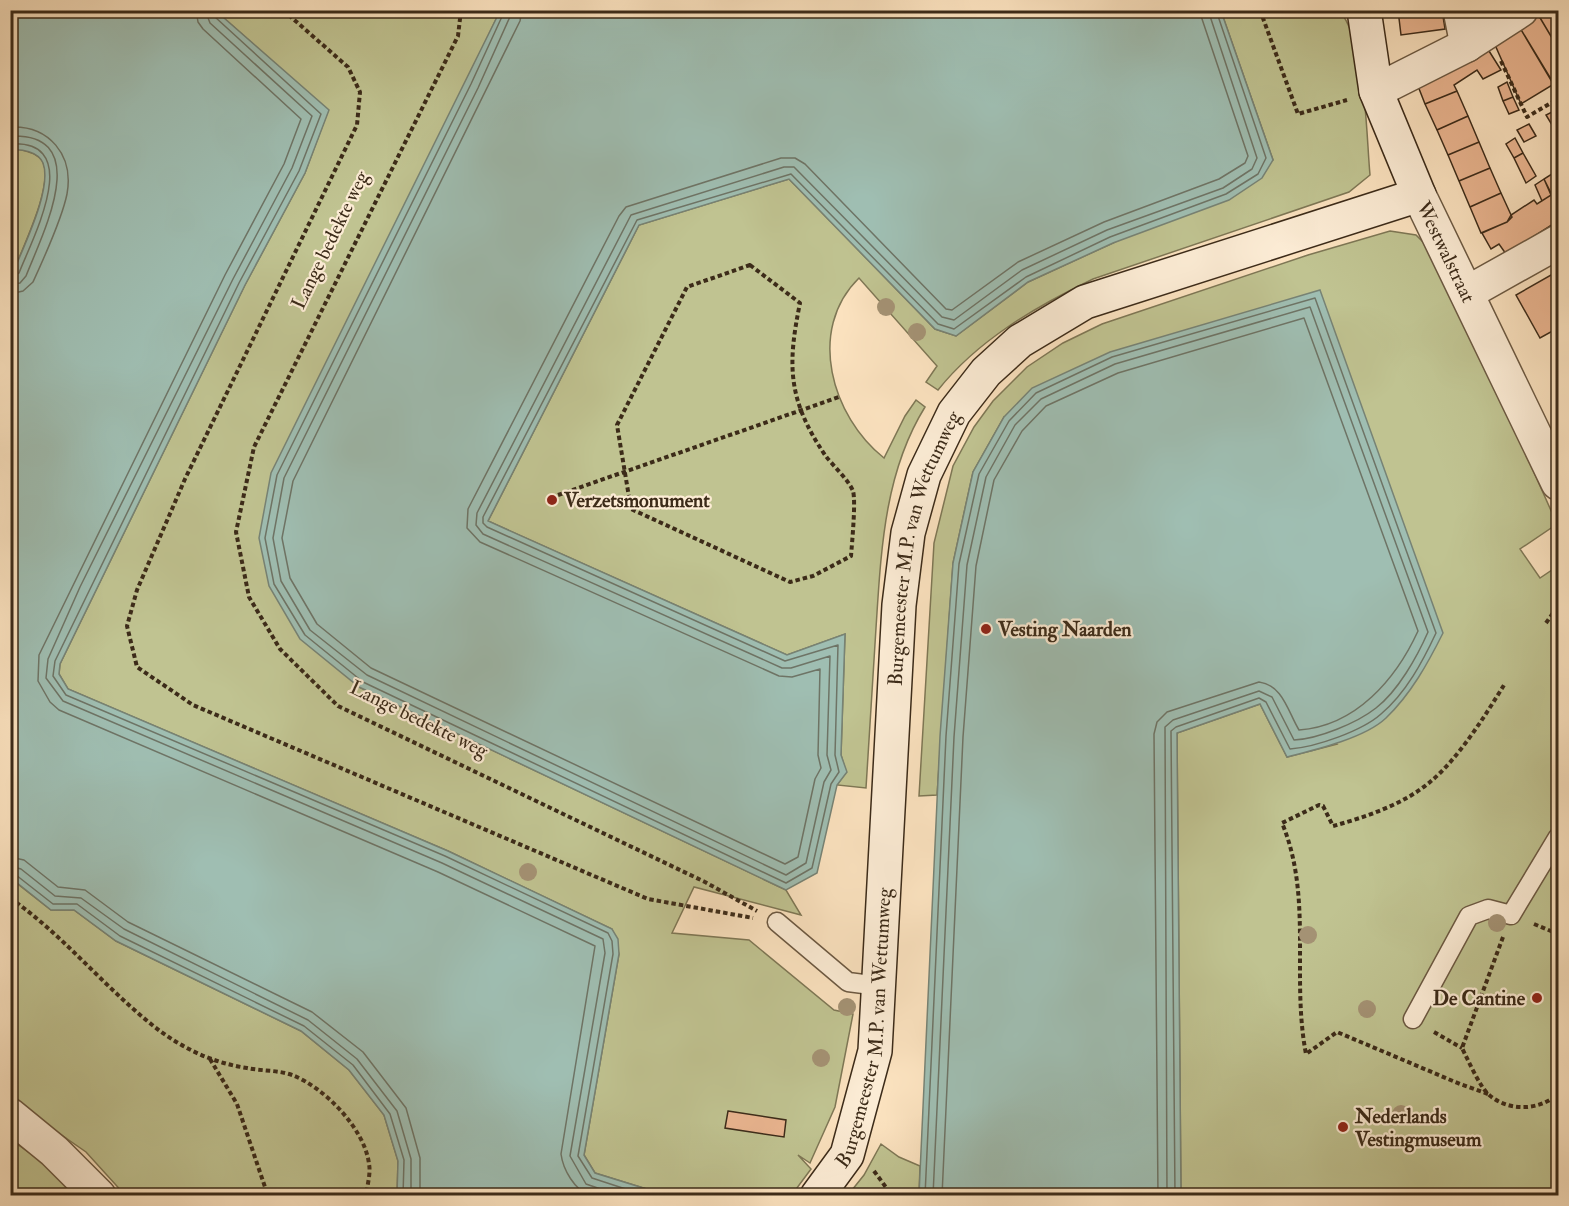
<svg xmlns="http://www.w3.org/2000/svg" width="1569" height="1206" font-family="'IM FELL Double Pica',serif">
  <rect width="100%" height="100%" fill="#fbe2bf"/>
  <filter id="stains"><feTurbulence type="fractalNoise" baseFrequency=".00333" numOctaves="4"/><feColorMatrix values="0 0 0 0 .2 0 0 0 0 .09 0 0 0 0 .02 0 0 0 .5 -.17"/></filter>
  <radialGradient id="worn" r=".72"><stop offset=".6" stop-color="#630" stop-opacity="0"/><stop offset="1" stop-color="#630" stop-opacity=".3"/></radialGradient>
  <path fill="#c0c391" stroke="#7e7755" stroke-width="1.5" d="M216,11h284l-34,71 -107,605 427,203 15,25 -107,-28 -22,46 77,7 85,70 19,4 -18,93 -25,56 -12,-8 13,14 -20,27 -125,-1 -71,-22 -11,-18 35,-201 -7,-25 -164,-78 -380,-162 -9,-15 1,-10 185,-379 60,-112 23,-62z
    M1221,11h119c26,33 26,120 30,164l-21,17 -256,87c-58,28 -115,61 -155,111l-12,-8 11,-16 -78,-88c-53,52 -27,139 25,180l21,-42 11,-16 9,7c-41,66 -44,145 -49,221 -3,53 -7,107 -10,160l-29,-3 9,-13 -5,-17 4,-121 -58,21 -299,-134 151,-296 150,-46 146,150 21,7 72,-54 85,-39 160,-83z
    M19,149c8,3 19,4 24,13 11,25 -23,90 -32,116v-128z
    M1390,231l26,4 22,22 119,267 -37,25 20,29 18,-12v629h-377l-4,-462 83,-29 27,53 50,-13 -333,-327 -31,55 -20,91 -16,232 -18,1 15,-253 19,-77 21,-39 19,-26 34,-34 36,-24 39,-19 206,-69z
    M10,878l41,32h23l42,31 185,90 48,39 35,45 14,46 -1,34h-272l-39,-43 -75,-52z
    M10,1139l35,25 31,31h-65z
    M881,1144l18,13 21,9 -1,29h-71l16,-20z"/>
  <path fill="#9fbeb2" stroke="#778375" stroke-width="1.5" d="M11,10l205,1 113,99 -24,63 -60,112 -185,379 -1,10 9,15 380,162 164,78 6,10 1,15 -35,201 11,18 71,22h-269l1,-34 -14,-46 -35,-45 -48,-39 -185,-90 -42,-31h-23l-40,-32v-600c10,-27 42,-88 32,-115 -5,-12 -22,-14 -32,-13z
    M500,11h721l52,149 -11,18 -33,22 -116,43 -85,39 -72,54 -21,-7 -146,-150 -150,46 -151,296 299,134 58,-21 -4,121 6,17 -10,13 -20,88 -31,17 -427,-203 -59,-48 -31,-53 -10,-48 12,-65z
    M1320,290l123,343c-15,30 -32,61 -57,85 -21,20 -71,32 -99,39l-27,-53 -83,29 4,462h-262l21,-459 13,-173 20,-91 31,-55 28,-29 78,-36z"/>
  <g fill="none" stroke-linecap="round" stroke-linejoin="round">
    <path stroke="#6e7466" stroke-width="1.5" d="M196,10l2,12 5,7 98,90 -17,45 -59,111 -186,380 -1,26 12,21 9,8 379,162 157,74 -34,208c2,16 14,36 29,42
      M205,10l5,13 102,93 -20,52 -59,111 -153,308 -32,72 -2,19 17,23 379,162 161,76 2,14 -35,203 16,28 35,12
      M213,10l2,7 106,97 -22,57 -60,112 -184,378 -2,15 13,19 379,161 163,77 4,8 1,13 -35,202 14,22 55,18
      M505,10l-34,74 -194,391 -12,63 9,46 31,51 58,47 423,201 26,-15 19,-84 8,-12 -4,-17 3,-110 -53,16 -298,-134 -4,-4v-6l154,-297 154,-46 147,150 16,5 72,-52 84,-40 116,-43 32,-20 8,-16 -50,-148
      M513,10l-35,78 -194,390 -11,60 8,43 29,49 57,45 419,200 20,-12 18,-81 7,-12 -4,-15 3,-99 -39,12h-9l-299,-134 -7,-9 1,-12 154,-298 153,-48h10l148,150 12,3 68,-50 85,-40 116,-42 29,-19 5,-11 -49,-148
      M522,10l-2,11 -227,460 -11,57 8,40 27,46 54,44 414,196 13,-7 17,-78 6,-11 -3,-13 2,-86 -28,8 -13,-1 -299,-134 -13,-14 1,-19 151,-293 7,-9 155,-49h14l10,6 141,145 6,1 66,-48 86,-40 115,-43 26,-16 3,-7 -49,-146
      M10,127c39,-2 64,28 57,67 -5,25 -23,64 -34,88l-10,9 -13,3
      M10,136c86,-4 31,101 16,140l-6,7 -10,2
      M10,144c76,-5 22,95 9,129l-9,4
      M10,857l14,3 34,27 27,3 43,32 184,90 51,40 43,56 14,50v38
      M10,866l11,3 34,27 26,2 43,31 184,91 49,39 40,52 14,48v37
      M10,874l6,1 37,29h24l43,32 184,90 49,39 37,49 14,46 -1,36
      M925,1196l21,-460 13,-172 20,-90 30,-53 27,-28 76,-36 203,-59 121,335c-13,28 -30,60 -55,81 -19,17 -65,33 -91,35l-24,-47 -7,-4 -83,29 -5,4 4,465
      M933,1196l21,-459 13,-172 19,-88 29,-52 26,-26 74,-35 195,-57 118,325c-11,25 -30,59 -52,76 -19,15 -58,31 -82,32l-22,-43 -13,-6 -86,29 -8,7 2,469
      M942,1196l21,-459 13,-171 18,-86 28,-49 24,-25 72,-33 186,-55 114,313c-22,48 -62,95 -119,99 -11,-18 -16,-45 -40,-48l-92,30 -10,10 -3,12 4,462"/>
  </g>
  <path fill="#eab590" stroke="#3c2b19" stroke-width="1.5" d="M1398,10h44l3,19 -44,6z
    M1558,10v38l-22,-37z
    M1536,11l22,37v14l-2,2 2,4v24l-41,-69z
    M1517,23l37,61 -33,20 -29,-66z
    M1484,43l17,27 -18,9 -6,-9 -23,15 3,6 -32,13 -7,-18z
    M1507,82l6,15 -10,4 -5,-14z
    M1457,91l11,25 -31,14 -12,-26z
    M1513,97l6,13 -10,4 -6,-13z
    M1558,109v12l-6,4 -6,-10z
    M1468,116l11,26 -31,13 -11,-25z
    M1529,124l7,12 -12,6 -7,-12z
    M1515,138l8,15 -9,5 -8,-14z
    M1479,142l11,26 -31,13 -11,-26z
    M1523,153l13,23 -10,7 -12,-25z
    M1490,168l11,25 -31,14 -11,-26z
    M1558,170v37l-14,-28z
    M1544,179l7,16 -9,6 -7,-16z
    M1501,193l11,24 -5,5 -26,11 -11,-26z
    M1551,195l7,12v14l-52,33 -7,-10 -8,5 -9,-16 25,-11 4,-7 23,-15 3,4z
    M1558,271v57l-18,10 -24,-43z
    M728,1111l58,9 -2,17 -59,-9z"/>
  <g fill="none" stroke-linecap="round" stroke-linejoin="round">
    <defs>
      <path id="lane" d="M777,922l71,60 31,4
        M1413,1019l56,-103 19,-7 23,6 47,-78"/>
      <g id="street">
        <path d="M1460,10l7,35"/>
        <path d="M1376,91l91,-46 54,-35"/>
        <path id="s1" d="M1419,195l139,288"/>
        <path d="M1467,293l91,-51"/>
        <path d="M10,1115l44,36 45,45"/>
      </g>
      <g id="secondary">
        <path id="s2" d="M817,1196l30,-41 28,-104 24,-446 9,-72 16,-58 30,-62 32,-41 34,-31 65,-39 334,-107 -43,-104 -12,-81"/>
      </g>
    </defs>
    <use href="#lane" stroke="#6c5942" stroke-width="21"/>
    <use href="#street" stroke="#6c5942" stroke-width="36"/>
    <use href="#secondary" stroke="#3c2b19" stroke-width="36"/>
    <path stroke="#3c2b19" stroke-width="4" stroke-dasharray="4.5 3" stroke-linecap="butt" d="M283,10l65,57 12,25 -3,33 -172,354 -48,111 -10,36 10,41 56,38 455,194 105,19
      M461,10l-3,26 -204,411 -18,85 13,65 31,52 58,57 367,176 52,29
      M1260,10l38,104 49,-14
      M1501,61l26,56 31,-18
      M10,217l4,24 -4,9
      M750,265l50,38c-13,63 -12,97 25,152 8,11 23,24 28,36 3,10 -1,52 -2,65l-38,20 -23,6 -159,-73 -14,-84 70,-138z
      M558,495l281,-98
      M1546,623l12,-17
      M10,898c55,38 97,93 150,133 26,19 54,32 87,37 14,3 31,2 45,7 32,12 73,54 77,89 2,9 -2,22 -3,32
      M1534,924l24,10
      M1503,937l-41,111c6,12 17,37 26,46 20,18 51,17 70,0
      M1434,1032l28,16
      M210,1059l27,45 31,92
      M1488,1094l-28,-10 -123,-52 -31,22c-15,-77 7,-157 -24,-231l37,-18 4,1 10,20c33,-9 71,-22 97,-44 28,-23 55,-66 74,-97
      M874,1171l14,19v6"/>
    <use href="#lane" stroke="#fcecd5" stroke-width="18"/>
    <use href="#street" stroke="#fcecd5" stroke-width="33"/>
    <use href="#secondary" stroke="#fcecd5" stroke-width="33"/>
  </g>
  <g fill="#a49274">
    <circle cx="886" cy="307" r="9"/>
    <circle cx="917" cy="332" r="9"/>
    <circle cx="528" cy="872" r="9"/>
    <circle cx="1497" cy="923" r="9"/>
    <circle cx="1308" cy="935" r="9"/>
    <circle cx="847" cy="1007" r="9"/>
    <circle cx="1367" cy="1009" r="9"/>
    <circle cx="821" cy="1058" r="9"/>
    <circle cx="1401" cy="1114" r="9"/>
  </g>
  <g fill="#8f2418" stroke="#fcecd5" stroke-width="2">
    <circle cx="552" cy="500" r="6"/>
    <circle cx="986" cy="629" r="6"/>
    <circle cx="1537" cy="998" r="6"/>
    <circle cx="1343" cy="1127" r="6"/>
  </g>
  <g text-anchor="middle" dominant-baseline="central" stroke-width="4.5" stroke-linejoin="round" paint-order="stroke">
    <g font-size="20" fill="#3c2b19" stroke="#fcecd5">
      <text transform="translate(330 240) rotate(-64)">Lange bedekte weg</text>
      <text stroke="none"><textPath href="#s1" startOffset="63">Westwalstraat</textPath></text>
      <text stroke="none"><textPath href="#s2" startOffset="666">Burgemeester M.P. van Wettumweg</textPath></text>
      <text transform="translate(419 719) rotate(26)">Lange bedekte weg</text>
      <text stroke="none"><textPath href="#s2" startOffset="180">Burgemeester M.P. van Wettumweg</textPath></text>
    </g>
    <g font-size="20" font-weight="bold" fill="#3c2b19" stroke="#fcecd5" text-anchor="start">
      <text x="564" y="500">Verzetsmonument</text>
      <text x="998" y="629">Vesting Naarden</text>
      <text x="1525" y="998" text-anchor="end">De Cantine</text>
      <text x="1355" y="1116">Nederlands<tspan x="1355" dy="23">Vestingmuseum</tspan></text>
    </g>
  </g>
  <rect width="1569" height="1206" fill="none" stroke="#fbe2bf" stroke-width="36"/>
  <rect x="12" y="12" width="1545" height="1182" fill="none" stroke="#3c2b19" stroke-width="3"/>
  <rect x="18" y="18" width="1533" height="1170" fill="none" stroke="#3c2b19" stroke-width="1.5"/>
  <rect width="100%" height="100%" filter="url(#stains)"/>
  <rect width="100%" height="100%" fill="url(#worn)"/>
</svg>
